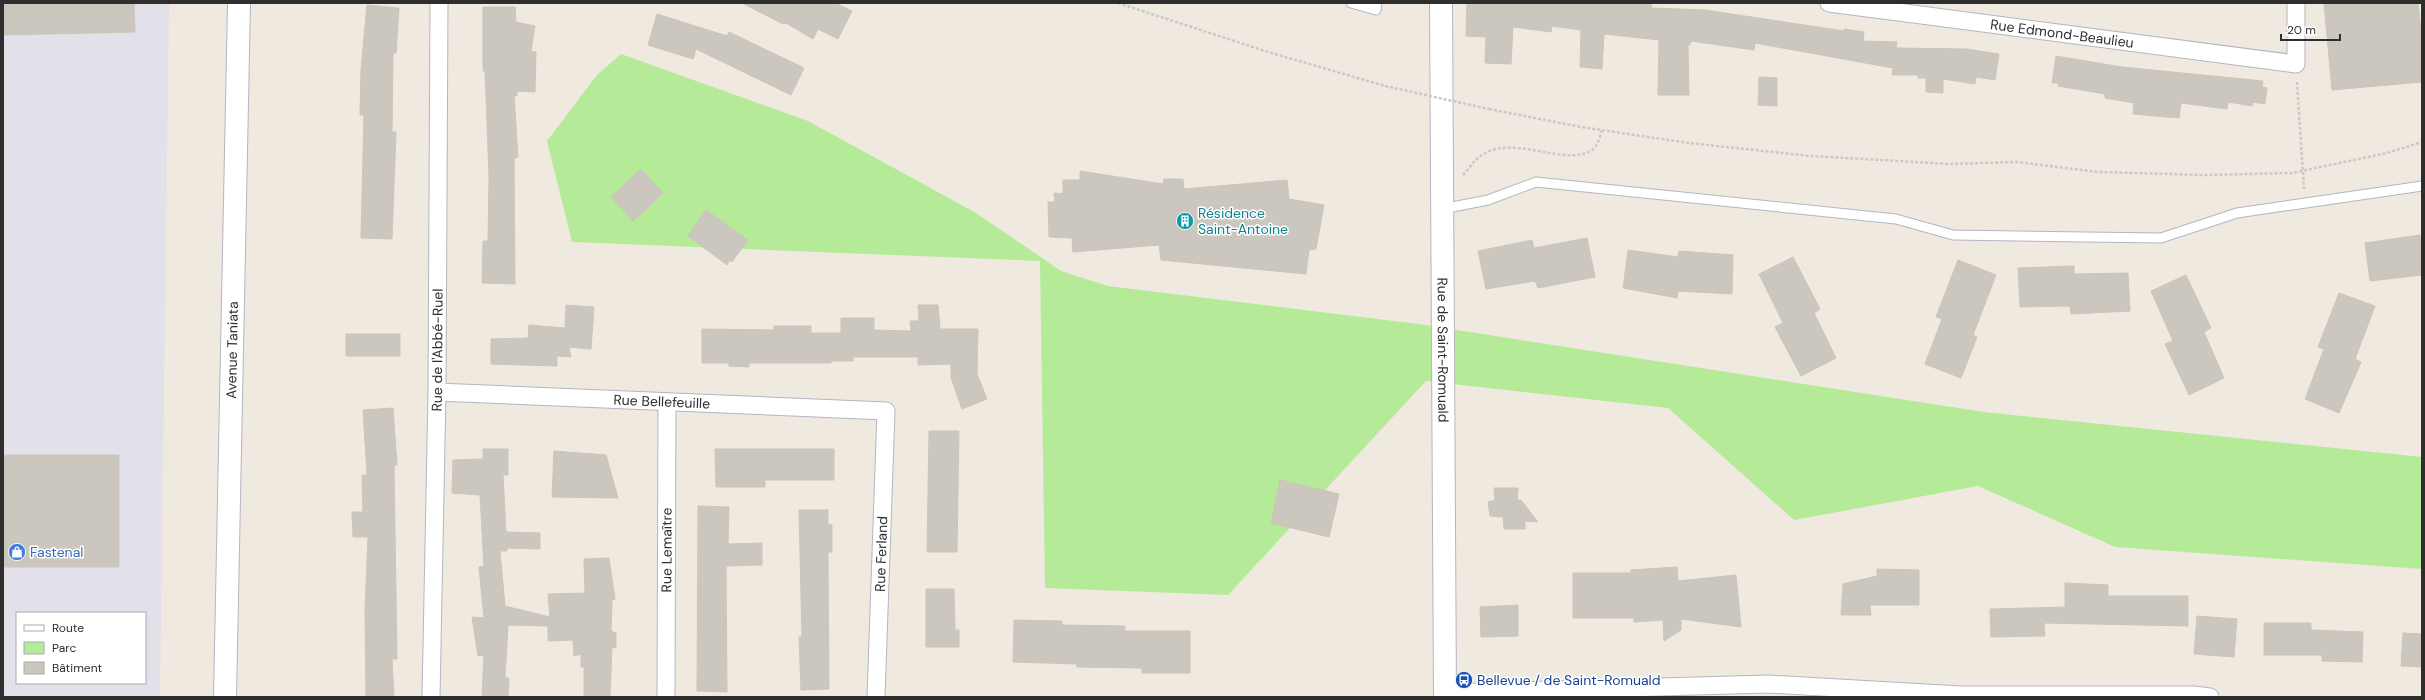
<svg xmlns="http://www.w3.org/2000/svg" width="2425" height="700" font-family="'DM Sans',sans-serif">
  <rect width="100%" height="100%" fill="#f0e9df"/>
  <path fill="#e2e0e8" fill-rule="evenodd" d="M3,3h166l-9,694h-157zM17,613h128v70h-128z"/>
  <path fill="#b5eb98" d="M621,54l187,67 168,92 85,58 47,15 310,38 566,88 438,45v112l-307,-22 -137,-61 -184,34 -126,-112 -242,-27 -198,214 -183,-7 -5,-327 -468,-19 -25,-101 50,-66z"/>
  <path fill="#cbc7be" stroke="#ccc5b8" d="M3,3h131l1,29 -132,3z
    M742,3h93l17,8 -14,28 -20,-10 -5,10 -27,-16 -3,1z
    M1467,3h177l8,2 -1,3 54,2 139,21v-2l20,3 -1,9 34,1 -1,6 70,1 33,5 -4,26 -19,-3 -1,7 -32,-5v14l-17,-1v-14h-8v-3h-26l1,-7 -138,-25 -1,7 -63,-9 -1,4h-2l1,50h-31l1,-55 -55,-6 -2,35 -22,-2 1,-37 -29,-4 -1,6 -38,-5 -2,37 -26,-1 1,-26 -20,-1z
    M2324,3h94l4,36v43l-90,8z
    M367,5l32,3 -3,45h-3l-1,79h4l-4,107 -31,-1 3,-123h-4l1,-45z
    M483,7h32l1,15 19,4 -4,25 5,1 -1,40 -18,-1v5h-3l4,61 -4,1 1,126 -33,-1 1,-42h5l1,-65 -4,-105h-2z
    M657,14l70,22 2,-4 75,36 -13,27 -95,-46 -3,10 -45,-14z
    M2056,56l66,11 141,14 -1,6 5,1 -2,16 -12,-2 -1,4 -24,-4 -1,7 -46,-6 -2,15 -46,-4 1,-11 -29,-5v-4l-47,-8 1,-3h-7z
    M1759,77l18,1v28l-19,-1z
    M641,169l22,24 -30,28 -22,-24z
    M1080,171l83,13 1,-5h19l1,10 103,-9 2,19 35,6 -8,44 -7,1 -3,24 -145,-14 -2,-15 -86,7 -1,-14 -23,-1 -1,-35h7l-1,-9 9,1v-14h17z
    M706,210l42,30 -16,22 -2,-2 -3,5 -39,-29z
    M2420,235l2,40 -52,6 -5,-38z
    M1587,238l8,39 -57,11 -3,-7 -49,8 -8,-38 54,-11 2,8z
    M1628,250l50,7 1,-6 54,4 -1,39 -54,-3 -1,7 -54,-10z
    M1793,257l27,52 -6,4 22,45 -35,18 -26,-49 8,-4 -24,-49z
    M1958,260l38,15 -23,60 4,2 -16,41 -36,-14 17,-45 -6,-2z
    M2074,266v8l54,-1 2,38 -59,3 -1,-8 -50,1 -2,-39z
    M2186,275l25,53 -7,4 20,46 -35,17 -24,-51 8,-3 -22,-50z
    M2339,293l36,13 -20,53 6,3 -22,51 -34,-14 19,-50 -6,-2z
    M566,305l28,2 -3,42 -22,-2 2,10 -14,-1v10l-66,-2v-25l37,-1 1,-13 36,3z
    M918,305h20l2,24h38l-1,45 10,25 -25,10 -11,-31v-14l-33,1v-8h-65v4h-22v2h-82v4l-20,-1v-3h-27v-34l72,1v-4h37v7h30v-15h33v12l37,1 -1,-10h9z
    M346,334h54v22h-54z
    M393,408l4,57h-3l3,194h-5l2,38h-28l-1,-88 3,-72h-15l-1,-25h11l-1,-37h5l-4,-65z
    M929,431h30l-2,121h-30z
    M483,449h25v26h-5l3,57 34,1v16l-33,-1v3h-7l5,55 45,11 -2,-23 37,-1 -1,-34 25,-1 6,41 -3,1 -1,31 5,2v15l-4,-1 -2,50h-26v-30h-3v-13l-7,2 -1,-16 -25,1v-15l-40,-1 -3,53h4l-1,19h-26l2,-42 -6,1 -6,-39 12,1 -5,-51 5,-1 -4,-71 -28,-2 1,-33 30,-1z
    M715,449h119v31h-69v7h-49z
    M554,451l52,4 12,43 -66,-1z
    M3,455h116v112h-116z
    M1280,480l59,14 -10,43 -58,-14z
    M1494,488h24l-1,12h4l17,22 -13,-1v8h-21l-1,-12 -13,-1 -2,-14 7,-2z
    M698,506l31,1 -1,37 34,-1v22l-36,1 1,126 -30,-1z
    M799,510h29v14l4,1v27h-4v10l1,127 -28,1 -2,-53h3z
    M1677,567l1,14 58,-6 5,52 -60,-8v11l-17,11 -1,-21 -29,2v-4h-61v-45h58v-3z
    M1877,569l42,1v35h-49l1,10h-30l2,-31 34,-8z
    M2065,583l43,2v11h80v30l-144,-3 1,13 -54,1 -1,-28 75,-2z
    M926,589h28l1,41h4v17h-33z
    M1518,605v31l-37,1 -1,-30z
    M2197,616l40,3 -3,38 -40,-3z
    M1014,620l48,1v4l63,1v5h65v42h-48v-5l-65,-1v-3l-64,-2z
    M2264,623h47v7l52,2 -1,30 -40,-1v-6h-58z
    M2403,633l19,1v33l-21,-1z"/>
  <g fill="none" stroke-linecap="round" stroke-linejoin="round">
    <defs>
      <path id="service" d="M1351,3l25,7 1,-7
        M1442,209l46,-9 48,-18 360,37 57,16 208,3 76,-25 185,-27"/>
      <g id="minor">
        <path id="s1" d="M1829,3l467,61v-61"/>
        <path id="s2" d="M437,392l449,19 -10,286"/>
        <path d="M1445,693l323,-9 193,11h233l16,2"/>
        <path id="s3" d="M431,697l6,-305 2,-389"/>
        <path id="s4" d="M666,697l1,-295"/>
      </g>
      <g id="tertiary">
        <path id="s5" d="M1441,3l4,694"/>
      </g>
      <g id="secondary">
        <path id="s6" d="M225,697l14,-694"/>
      </g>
    </defs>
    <use href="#service" stroke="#b3b6c2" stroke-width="11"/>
    <use href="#minor" stroke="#b3b6c2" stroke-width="19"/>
    <use href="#tertiary" stroke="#b3b6c2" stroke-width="24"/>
    <use href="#secondary" stroke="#b3b6c2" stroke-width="24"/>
    <path stroke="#c9c9c9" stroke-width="2.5" stroke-dasharray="3 2" stroke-linecap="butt" d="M1118,3l150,49 117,34
      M2297,82l7,107
      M1489,109l92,18 108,16 122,13 139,8 67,-2 81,10 107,3 87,-2 95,-20 35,-11
      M1463,175c6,-6 12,-16 19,-20 32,-22 86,14 111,-6 5,-4 7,-13 9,-19"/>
    <use href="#service" stroke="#fff" stroke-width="9"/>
    <use href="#minor" stroke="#fff" stroke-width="17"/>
    <use href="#tertiary" stroke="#fff" stroke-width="22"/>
    <use href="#secondary" stroke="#fff" stroke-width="22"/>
    <path stroke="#c9c9c9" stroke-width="2.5" stroke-dasharray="3 2" stroke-linecap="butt" d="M1385,86l104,23"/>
  </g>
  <defs>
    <symbol id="building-disc" viewBox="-11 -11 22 22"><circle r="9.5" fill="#0f9aa8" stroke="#fff"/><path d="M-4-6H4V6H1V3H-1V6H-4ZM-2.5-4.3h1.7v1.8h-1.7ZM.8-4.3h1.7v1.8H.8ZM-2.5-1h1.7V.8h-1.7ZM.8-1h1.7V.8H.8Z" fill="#fff"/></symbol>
    <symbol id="shop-disc" viewBox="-11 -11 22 22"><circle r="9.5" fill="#3f7fe0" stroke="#fff"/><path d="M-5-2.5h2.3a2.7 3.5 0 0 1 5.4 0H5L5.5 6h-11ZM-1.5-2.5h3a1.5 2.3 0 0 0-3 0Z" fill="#fff"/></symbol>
    <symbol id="bus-disc" viewBox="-11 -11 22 22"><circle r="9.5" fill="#1a4fb4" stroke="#fff"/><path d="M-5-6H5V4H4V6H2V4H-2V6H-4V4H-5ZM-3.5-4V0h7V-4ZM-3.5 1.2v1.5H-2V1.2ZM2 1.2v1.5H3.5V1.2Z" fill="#fff"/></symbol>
  </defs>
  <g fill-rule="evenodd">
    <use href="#building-disc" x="1175" y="211" width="20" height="20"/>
    <use href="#shop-disc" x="7" y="542" width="20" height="20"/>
    <use href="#bus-disc" x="1454" y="670" width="20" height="20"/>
  </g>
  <g text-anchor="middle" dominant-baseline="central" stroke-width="3" stroke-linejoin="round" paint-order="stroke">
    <g font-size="14" fill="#2e2e2e" stroke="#fff">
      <text stroke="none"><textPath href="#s1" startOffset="235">Rue Edmond-Beaulieu</textPath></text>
      <text stroke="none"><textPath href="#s6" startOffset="347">Avenue Taniata</textPath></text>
      <text stroke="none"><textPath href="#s3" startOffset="347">Rue de l'Abbé-Ruel</textPath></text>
      <text stroke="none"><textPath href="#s5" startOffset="347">Rue de Saint-Romuald</textPath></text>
      <text stroke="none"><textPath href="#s2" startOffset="225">Rue Bellefeuille</textPath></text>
      <text stroke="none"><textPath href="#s4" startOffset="147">Rue Lemaître</textPath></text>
      <text transform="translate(881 554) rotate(-88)">Rue Ferland</text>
    </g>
    <g font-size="14" fill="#0d838f" stroke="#fff" text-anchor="start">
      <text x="1198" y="213">Résidence<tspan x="1198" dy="16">Saint-Antoine</tspan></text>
    </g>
    <g font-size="14" fill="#366cbe" stroke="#fff" text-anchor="start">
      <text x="30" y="552">Fastenal</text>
    </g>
    <g font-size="14" fill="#164399" stroke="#fff" text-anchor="start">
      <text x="1477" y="680">Bellevue / de Saint-Romuald</text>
    </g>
  </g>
  <rect width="2425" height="700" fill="none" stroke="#2e2e2e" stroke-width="8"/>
  <rect x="16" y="612" width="130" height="72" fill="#ffffff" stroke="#ababab"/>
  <rect x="24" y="625" width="20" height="6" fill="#ffffff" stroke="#ababab"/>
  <text x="52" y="632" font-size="12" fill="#2e2e2e">Route</text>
  <rect x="24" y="642" width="20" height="12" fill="#b5eb98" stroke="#ababab"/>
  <text x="52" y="652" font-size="12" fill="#2e2e2e">Parc</text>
  <rect x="24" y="662" width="20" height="12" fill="#cbc7be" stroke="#ababab"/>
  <text x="52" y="672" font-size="12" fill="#2e2e2e">Bâtiment</text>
  <path d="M2281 34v6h59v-6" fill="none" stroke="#2e2e2e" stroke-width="2"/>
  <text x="2287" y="34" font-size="12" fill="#2e2e2e" stroke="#ffffff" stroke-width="3" paint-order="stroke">20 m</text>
</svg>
